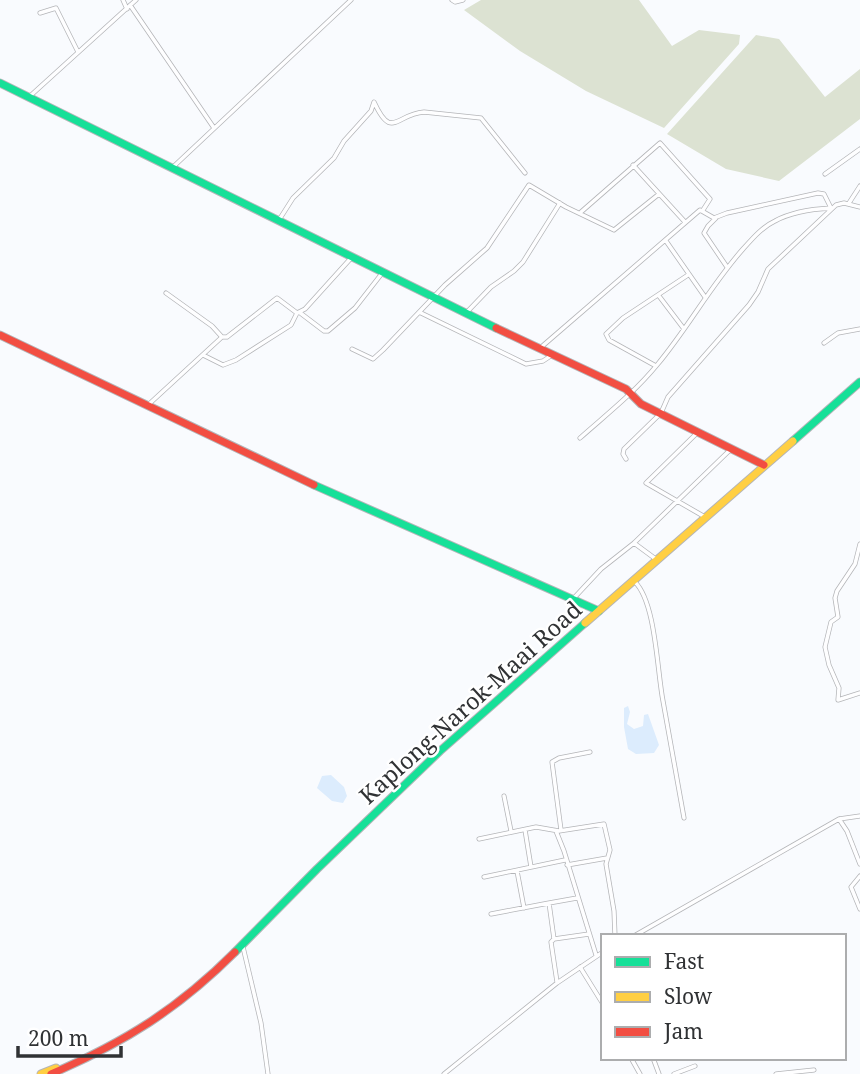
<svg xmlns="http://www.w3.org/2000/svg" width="860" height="1074" font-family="'Noto Serif',serif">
  <rect width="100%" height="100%" fill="#f9fbfe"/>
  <path fill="#dce2d2" d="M481,0h158l33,46 27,-16 41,5 -1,9 -75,84 -78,-37 -66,-40 -56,-41z
    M756,35l23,4 46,58 35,-28v50l-81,62 -53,-12 -59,-35z"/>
  <path fill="#dcecfd" d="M628,706l2,6 -3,12 7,5 9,-3 1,-11 4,-1 11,31 -5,8 -18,1 -8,-5 -4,-22v-19z
    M331,775l13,12 3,9 -4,7 -11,-2 -15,-13 5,-12z"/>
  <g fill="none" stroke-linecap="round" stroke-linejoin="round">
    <defs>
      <path id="street" d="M123,0l4,9
        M452,0l3,2 8,-2
        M130,5l84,123
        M40,13l16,-5 22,44
        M29,97l107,-97
        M633,165l52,57
        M172,168l179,-168
        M825,174l35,-25
        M849,203l11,-17
        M581,212l79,-69 50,56 -7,11
        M716,218l-8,8 -4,7 23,34
        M279,220l14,-22 41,-40 10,-17 27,-30 3,-9c18,39 22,12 50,10l57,6 44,55
        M666,241l39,56
        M166,293l46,33 10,11
        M659,296l25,33
        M299,312l25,19h4l27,-23 28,-36
        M419,312l107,52 17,-3 9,-6
        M467,312l24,-25 23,-16 9,-9 37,-59
        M824,343l14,-10 22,-4
        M352,349l21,10 10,-9 62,-65 42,-37 42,-63 37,22 48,23 45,-36
        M539,349l161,-139 14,8 13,-5 91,-20 6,1 7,14c-18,1 -40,4 -56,13 -13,6 -23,18 -32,28 -32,36 -55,79 -86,116 -23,28 -50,49 -77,73
        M203,355l20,10 13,-5 55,-35 6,-12
        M656,366l-47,-26 -3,-6 17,-16 65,-43
        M148,405l74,-68h5l50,-39 20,15 8,-4 47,-52
        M697,433l-51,50 59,34
        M626,459l-3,-5 1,-5 37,-36 7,-16 81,-92 9,-13 10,-23 68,-64 8,-2 16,4
        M634,543l23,17
        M860,544l-5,20 -18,27 -2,7 3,19 -7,5 -6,25 4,18 10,23 -1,12 22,-7
        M635,582c21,21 22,89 28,119 7,39 14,78 21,117
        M573,599l28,-30 33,-26 97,-94
        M504,796l7,35
        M839,819l8,12 13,33
        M525,830l6,37
        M561,830l-9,-68 7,-4 31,-6
        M556,831l8,20 32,104
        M479,839l57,-12 23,4 45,-7 6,26 -4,14 8,47 1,25
        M567,865l40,-7
        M517,871l7,37
        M860,876l-9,11 9,22
        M484,877l81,-17
        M549,903l28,-5
        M491,914l58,-11 5,36 -3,3 6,40
        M634,936l205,-117 21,-3
        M554,939l35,-5
        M243,947l18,76 7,51
        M580,967l23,37
        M631,1058l9,16
        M653,1058l6,16
        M444,1074l113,-91 46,-31
        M674,1074l21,-8
        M776,1074l38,-4"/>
      <path id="fast" d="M0,83l496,245
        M793,441l67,-59
        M314,485l285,126
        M235,952l82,-83 123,-118 145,-128"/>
      <path id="slow" d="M585,623l208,-182
        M41,1074l15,-6"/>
      <path id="jam" d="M496,328l130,61 15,15 123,61
        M0,335l314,150
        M51,1074c74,-32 127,-65 184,-122"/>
    </defs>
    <use href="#street" stroke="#b4b5b8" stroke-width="5"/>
    <use href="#fast" stroke="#b4b5b8" stroke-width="9"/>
    <use href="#slow" stroke="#b4b5b8" stroke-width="9"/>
    <use href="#jam" stroke="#b4b5b8" stroke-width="9"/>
    <use href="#street" stroke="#fefeff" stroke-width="3.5"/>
    <use href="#fast" stroke="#16e098" stroke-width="7"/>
    <use href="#slow" stroke="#ffcf43" stroke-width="7"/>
    <use href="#jam" stroke="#f24e42" stroke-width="7"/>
  </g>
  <g text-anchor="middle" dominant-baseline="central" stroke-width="5" stroke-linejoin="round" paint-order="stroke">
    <g font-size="23" fill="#303234" stroke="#fff">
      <text transform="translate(470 702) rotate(-42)">Kaplong-Narok-Maai Road</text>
    </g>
  </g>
  <rect x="601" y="934" width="245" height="126" fill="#ffffff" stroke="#acadae" stroke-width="2"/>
  <rect x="615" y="957" width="35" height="10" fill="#16e098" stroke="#acadae" stroke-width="2"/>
  <text x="664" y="969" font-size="21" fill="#303234">Fast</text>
  <rect x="615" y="992" width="35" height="10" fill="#ffcf43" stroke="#acadae" stroke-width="2"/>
  <text x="664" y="1004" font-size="21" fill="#303234">Slow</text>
  <rect x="615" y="1027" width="35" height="10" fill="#f24e42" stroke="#acadae" stroke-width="2"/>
  <text x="664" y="1039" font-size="21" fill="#303234">Jam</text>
  <path d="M18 1046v10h103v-10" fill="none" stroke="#303234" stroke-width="3.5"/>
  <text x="28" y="1046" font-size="21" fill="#303234" stroke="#ffffff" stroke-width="5" paint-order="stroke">200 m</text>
</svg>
